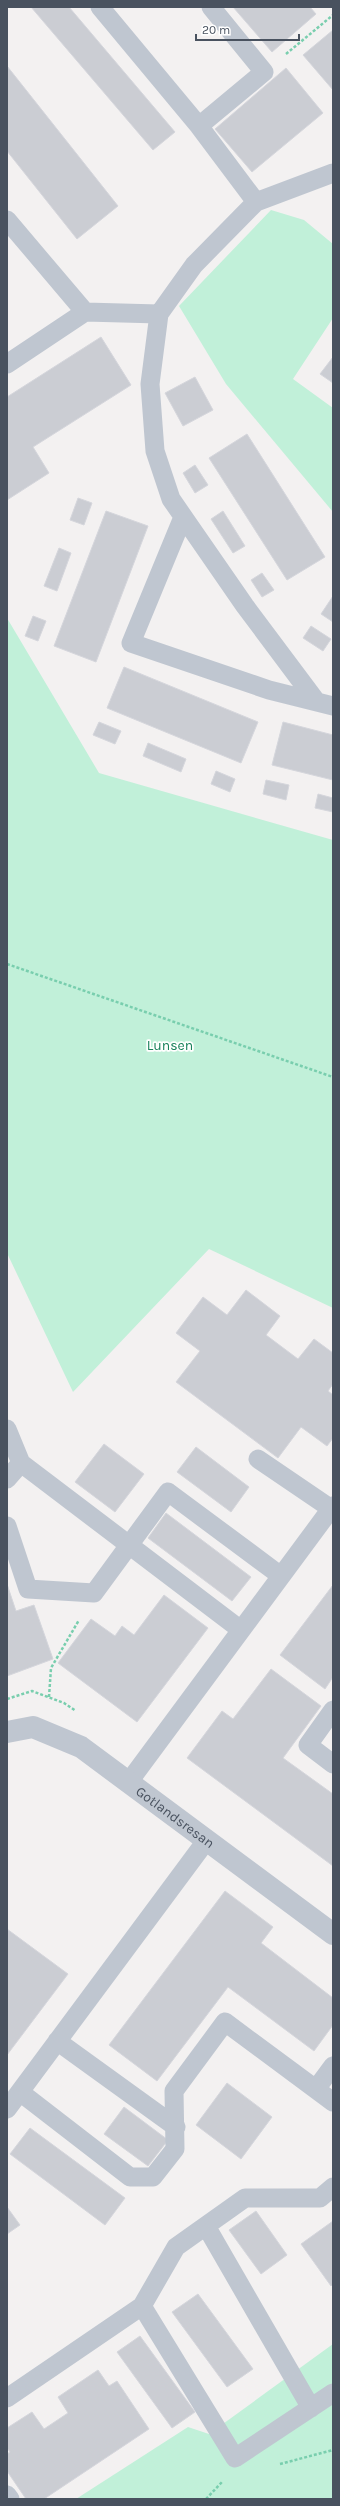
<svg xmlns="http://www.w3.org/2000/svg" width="340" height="2506" font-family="Karla,sans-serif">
  <rect width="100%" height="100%" fill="#f3f1f1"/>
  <path fill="#c1f0d9" d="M271,210l33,10 29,24v74l-40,61 40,29v104l-107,-128 -47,-78z
    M7,618l92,155 234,67v468l-124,-59 -136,143 -66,-139z
    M333,2344v155h-257l112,-72 21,7z"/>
  <path fill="#cbcdd3" stroke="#d5d6dc" d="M31,7h38l106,125 -22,18z
    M233,7h77l6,7 -44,38z
    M333,30v60l-30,-35z
    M7,66l111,140 -41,33 -70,-88z
    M286,68l37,45 -71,59 -37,-43z
    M101,337l30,48 -98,62 16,26 -42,27v-103z
    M333,357v26l-13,-9z
    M195,377l18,33 -30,16 -18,-33z
    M247,434l78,123 -38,23 -78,-122z
    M195,465l13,20 -13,8 -12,-20z
    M78,498l14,5 -8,22 -14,-5z
    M106,511l42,15 -52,136 -42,-16z
    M223,511l22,35 -12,7 -22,-34z
    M59,548l12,5 -14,38 -13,-5z
    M262,573l12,17 -12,7 -11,-17z
    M333,596v26l-12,-8z
    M33,616l13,5 -8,20 -13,-5z
    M311,626l20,13 -8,12 -20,-13z
    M124,667l134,55 -17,41 -134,-55z
    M99,722l22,9 -6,13 -22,-9z
    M283,722l50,13v45l-61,-15z
    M148,743l38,16 -5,13 -38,-16z
    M216,771l19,8 -5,13 -19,-8z
    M266,780l23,5 -3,15 -23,-6z
    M318,794l15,4v14l-18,-4z
    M246,1290l34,26 -14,19 32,24 16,-20 19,14v31l-5,7 5,4v43l-6,8 -26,-19 -23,31 -102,-76 24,-31 -24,-18 27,-36 24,18z
    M104,1444l40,30 -29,38 -40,-30z
    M196,1447l53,40 -18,25 -54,-40z
    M166,1513l85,64 -19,24 -84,-63z
    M7,1584l9,27 18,-6 19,54 -46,17z
    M333,1585v92l-8,12 -45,-34z
    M164,1595l44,33 -71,94 -79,-59 33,-44 24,17 7,-10 12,9z
    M271,1669l50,37 -38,52 50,36v72l-146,-108 35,-47 11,8z
    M225,1891l48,36 -12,16 72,55v27l-19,26 -86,-64 -71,94 -48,-36z
    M7,1929l61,45 -61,81z
    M227,2083l45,34 -31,42 -45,-34z
    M124,2107l44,33 -20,26 -44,-32z
    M30,2128l95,70 -20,27 -95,-71z
    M7,2207l13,18 -13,9z
    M256,2211l31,44 -26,19 -32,-44z
    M333,2221v63l-2,2 -30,-42z
    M198,2294l55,75 -26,18 -55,-75z
    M140,2336l55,76 -23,16 -55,-76z
    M98,2370l11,16 8,-5 32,48 -105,70h-18l-19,-28v-17l3,-2 -3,-4v-20l25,-16 12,17 24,-16 -10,-16z"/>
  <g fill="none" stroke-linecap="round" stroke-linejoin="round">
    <path stroke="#79ceae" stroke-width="2.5" stroke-dasharray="3 2" stroke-linecap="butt" d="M286,54l47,-39
      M7,964l326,113
      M49,1697l2,-29 28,-48
      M7,1699l25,-8 32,12 12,8
      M280,2464l53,-14
      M206,2499l16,-17"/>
    <path stroke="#bfc6d0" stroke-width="19" d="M100,7l99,119 57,76
      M199,126l65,-54 -53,-65
      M7,220l78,92
      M7,364l78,-52 74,2
      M183,517l-52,126 138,47 64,16
      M316,701l-71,-95 -74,-107 -16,-48 -5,-67 9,-70 35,-49 62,-63 77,-29
      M7,1429l14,34 -14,16
      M258,1459l75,51
      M21,1463l220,167
      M7,1526l21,63 66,4 74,-101 113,84
      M333,1710l-25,35 25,19
      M128,1783l205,-277
      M57,2041l119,86
      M316,2089l17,-23
      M20,2092l110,85h23l22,-28 -1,-58 51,-69 108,80
      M7,2109l199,-268
      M206,2226l105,182
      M142,2306l93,152 98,-65
      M7,2398l135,-92 34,-59 69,-49h75l13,-11
      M7,2495l3,4"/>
    <path stroke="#bfc6d0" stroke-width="22" id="s1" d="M7,1732l26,-5 48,20 252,187"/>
  </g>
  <g text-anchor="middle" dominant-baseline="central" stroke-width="3.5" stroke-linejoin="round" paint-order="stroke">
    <g font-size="14" fill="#18815a" stroke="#fff">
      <text x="170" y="1045">Lunsen</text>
    </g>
    <g font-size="14" fill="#49525f" stroke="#fff">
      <text stroke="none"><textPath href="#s1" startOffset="196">Gotlandsresan</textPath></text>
    </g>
  </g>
  <rect width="340" height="2506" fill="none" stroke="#49525f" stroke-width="16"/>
  <path d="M196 34v6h103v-6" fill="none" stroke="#49525f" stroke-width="2"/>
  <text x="202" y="34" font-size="12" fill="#49525f" stroke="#ffffff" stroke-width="3" paint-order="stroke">20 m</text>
</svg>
